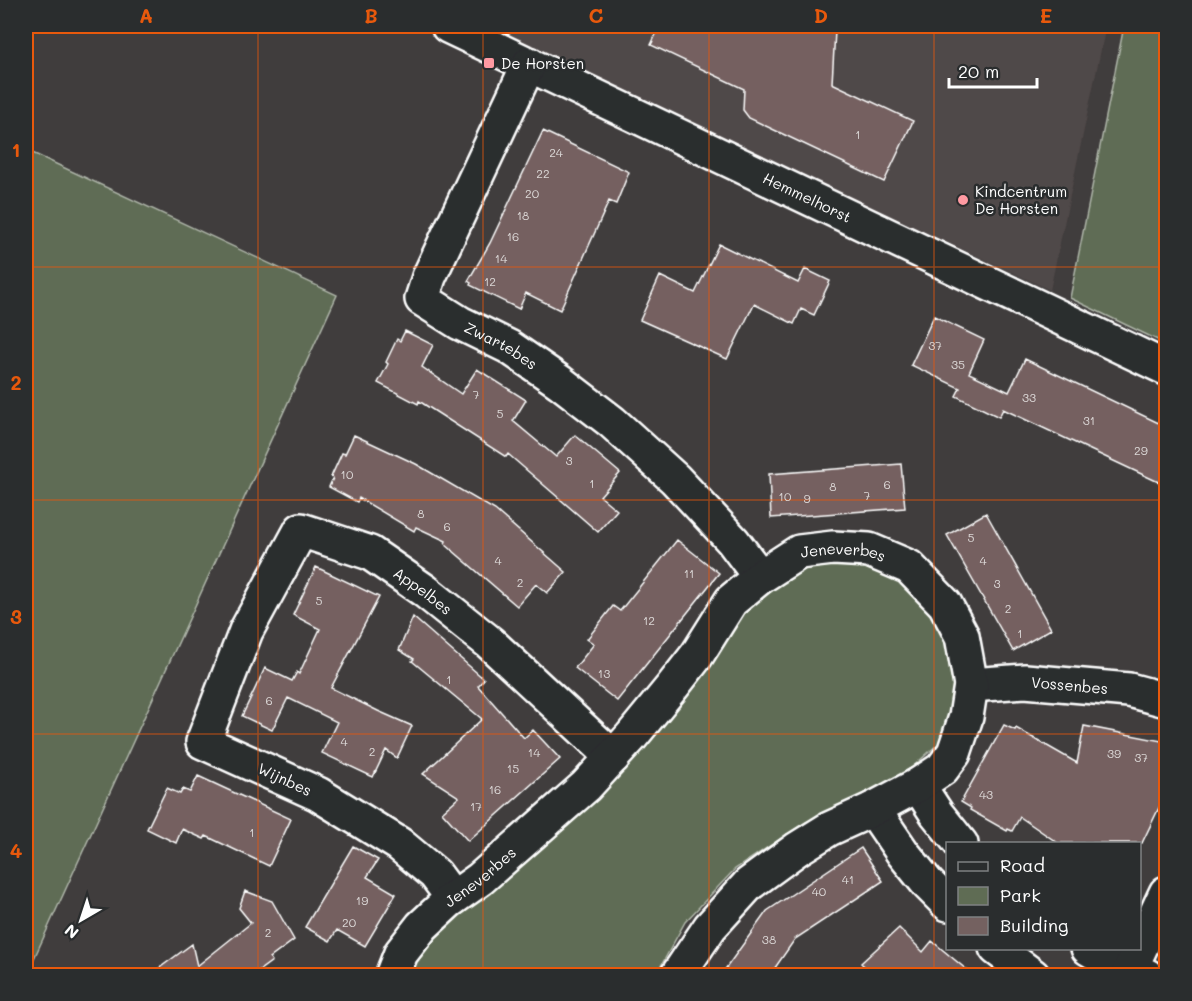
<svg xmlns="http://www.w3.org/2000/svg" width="1192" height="1001" font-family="Mali,sans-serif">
  <rect width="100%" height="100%" fill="#403d3d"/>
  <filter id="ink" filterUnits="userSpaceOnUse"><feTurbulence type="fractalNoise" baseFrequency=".0167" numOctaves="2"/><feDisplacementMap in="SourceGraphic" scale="12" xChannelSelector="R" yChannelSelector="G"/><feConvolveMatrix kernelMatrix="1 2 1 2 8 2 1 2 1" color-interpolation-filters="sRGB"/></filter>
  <g filter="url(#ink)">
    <path fill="#504848" d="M494,26h612l-56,264 -559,-260z"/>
    <path fill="#5f6c54" stroke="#afb6aa" stroke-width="1.5" d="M1124,26h42v318l-96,-46z
      M26,150l311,145 -311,681z
      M845,561l44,10 31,25 29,42 6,57 -16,48 -42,38 -91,41 -71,47 -50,53 -29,53 -250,1 22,-39 291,-294 50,-59 27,-15z"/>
    <path fill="#746160" stroke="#fff" stroke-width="1.5" d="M660,26h162l13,5 -3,52 81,38 -29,61 -135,-64 -6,-8 1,-21 -93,-44z
      M543,131l86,41 -13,32 -7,-3 -49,109 -34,-17 -7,16 -49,-24 1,-2 -3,-2 22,-38z
      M719,244l79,39 7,-14 25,12 -16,34 -13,-6 -7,15 -40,-20 -27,55 -87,-39 20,-44 35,17z
      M934,316l50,24 -15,33 40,19 16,-33 142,68v59l-164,-77 -4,8 -43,-21 4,-8 -49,-23z
      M405,331l28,14 -11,22 39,27 16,-25 49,31 -13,21 43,36 19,-22 45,38 -20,23 17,14 -19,22 -90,-78 -2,3 -87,-56 -1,3 -40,-21 10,-19 -2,-2 11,-23 3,2z
      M354,435l62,29 79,46 71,62 -19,21 -11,-9 -19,22 -72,-62 1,-3 -30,-14 -2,4 -55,-33 -2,4 -28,-15 4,-9 -2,-1 11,-24 3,1z
      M901,464l4,44 -134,10 -2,-44z
      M986,513l65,116 -38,22 -66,-116z
      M677,540l42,33 -102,128 -42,-33 19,-24 -7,-5 26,-33 7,5z
      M316,567l63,30 -48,91 47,23 34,15 -15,32 -11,-8 -13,27 -51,-24 15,-31 -49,-24 -16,32 -30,-14 23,-48 27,13 5,-9 2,2 21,-45 -27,-14z
      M413,617l71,62 -6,7 46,52 9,-8 27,29 -92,82 -26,-29 17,-15 -36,-23 59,-55 -70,-58 2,-2 -15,-9z
      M1004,725l11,5 1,-2 61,35 7,-37 83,16v49l-25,52h-84l-38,-26 -8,14 -4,-2 -1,2 -37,-21 1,-2 -10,-6z
      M198,776l93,43 -22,47 -63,-30 -2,3 -22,-10 -6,14 -29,-14 20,-41 13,6 3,-5 7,3z
      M353,846l25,14 -11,17 29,17 -31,52 -28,-16 -7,11 -25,-14z
      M861,848l22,33 -88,58 -25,36h-49l46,-64z
      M245,891l27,10 22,39 -24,18 2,3 -19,14h-103l42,-31 5,22 54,-43 -12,-15z
      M899,928l24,24 9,-11 41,34h-100l-12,-12z"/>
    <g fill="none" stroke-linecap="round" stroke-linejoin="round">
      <defs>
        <g id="minor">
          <path id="s1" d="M448,26l718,342"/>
          <path id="s2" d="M529,64l-100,213 -7,22 38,24 49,24 51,35 52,40 63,57 58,62 27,36"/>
          <path id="s3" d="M971,685l54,-4 104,9 37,10"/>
          <path d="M918,785l19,29 24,30"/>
          <path d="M873,809l30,44 25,31 20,20"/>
          <path id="s4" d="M453,898l-18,-24 -36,-30 -81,-50 -115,-52 43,-111 55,-101 69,23 55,38 64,51 124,115"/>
          <path d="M996,948l37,28"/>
          <path d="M1088,948l15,9 44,19"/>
          <path id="s5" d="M392,976l9,-23 21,-27 27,-25 31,-22 106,-93 45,-49 41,-50 25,-32 34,-54 29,-24 39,-25 34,-4 36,2 40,17 36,37 17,32 9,49 -5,32 -12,36 -12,16 -24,16 -45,24 -44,20 -32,20 -48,35 -39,43 -33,49"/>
          <path d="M1127,976l39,-83"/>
        </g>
      </defs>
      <use href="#minor" stroke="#fff" stroke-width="38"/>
      <use href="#minor" stroke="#2a2d2e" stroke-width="33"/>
    </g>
  </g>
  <path fill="none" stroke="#e8590c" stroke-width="1.5" stroke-opacity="0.55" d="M258,26v950M483,26v950M709,26v950M934,26v950M26,267h1140M26,500h1140M26,734h1140"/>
  <g fill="#ff9aa2" stroke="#2a2d2e" stroke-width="2">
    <rect x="483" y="57" width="12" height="12" rx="3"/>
    <circle cx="963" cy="200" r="6"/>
  </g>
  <g text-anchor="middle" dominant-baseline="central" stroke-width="5" stroke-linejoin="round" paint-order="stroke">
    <g font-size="12" fill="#dcd8d7">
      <text x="858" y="134">1</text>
      <text x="556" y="152">24</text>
      <text x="543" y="173">22</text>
      <text x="532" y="193">20</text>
      <text x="523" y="215">18</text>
      <text x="513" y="236">16</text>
      <text x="501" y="258">14</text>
      <text x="490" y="281">12</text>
      <text x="935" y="345">37</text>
      <text x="958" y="364">35</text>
      <text x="476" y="394">7</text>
      <text x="1029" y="397">33</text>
      <text x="500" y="413">5</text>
      <text x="1089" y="420">31</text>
      <text x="1141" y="450">29</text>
      <text x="569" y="460">3</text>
      <text x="347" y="474">10</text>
      <text x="592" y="483">1</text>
      <text x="887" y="484">6</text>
      <text x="833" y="486">8</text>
      <text x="867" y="495">7</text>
      <text x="785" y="496">10</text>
      <text x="807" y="498">9</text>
      <text x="421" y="513">8</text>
      <text x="447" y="526">6</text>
      <text x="971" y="537">5</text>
      <text x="498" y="560">4</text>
      <text x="983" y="560">4</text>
      <text x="689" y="573">11</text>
      <text x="520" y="582">2</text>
      <text x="997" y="583">3</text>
      <text x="319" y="600">5</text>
      <text x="1008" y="608">2</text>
      <text x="649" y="620">12</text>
      <text x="1020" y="633">1</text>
      <text x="604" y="673">13</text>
      <text x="449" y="679">1</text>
      <text x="269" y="700">6</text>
      <text x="344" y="741">4</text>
      <text x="372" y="751">2</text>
      <text x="534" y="752">14</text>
      <text x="1114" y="753">39</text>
      <text x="1141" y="757">37</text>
      <text x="513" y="768">15</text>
      <text x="495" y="789">16</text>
      <text x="986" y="794">43</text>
      <text x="476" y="806">17</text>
      <text x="252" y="832">1</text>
      <text x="848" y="879">41</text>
      <text x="819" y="891">40</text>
      <text x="362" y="900">19</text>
      <text x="349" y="922">20</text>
      <text x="268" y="932">2</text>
      <text x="769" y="939">38</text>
    </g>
    <g font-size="15" fill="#fff" stroke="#2a2d2e" text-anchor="start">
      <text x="501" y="63">De Horsten</text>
      <text x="975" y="191">Kindcentrum<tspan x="975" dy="17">De Horsten</tspan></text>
    </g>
    <g font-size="15" fill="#fff" stroke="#2a2d2e">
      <text stroke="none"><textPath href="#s1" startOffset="398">Hemmelhorst</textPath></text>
      <text stroke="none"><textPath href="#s2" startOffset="350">Zwartebes</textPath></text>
      <text stroke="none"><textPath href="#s5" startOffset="639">Jeneverbes</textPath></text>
      <text stroke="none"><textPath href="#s4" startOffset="670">Appelbes</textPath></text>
      <text stroke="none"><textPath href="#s3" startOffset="99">Vossenbes</textPath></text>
      <text transform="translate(285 779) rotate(25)">Wijnbes</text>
      <text stroke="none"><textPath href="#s5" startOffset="135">Jeneverbes</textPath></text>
    </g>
  </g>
  <rect width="1192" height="1001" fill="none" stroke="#2a2d2e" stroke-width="66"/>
  <rect x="946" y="842" width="195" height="108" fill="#2a2d2e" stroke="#7f8182" stroke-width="1.5"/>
  <rect x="958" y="862" width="30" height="9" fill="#2a2d2e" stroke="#7f8182" stroke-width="1.5"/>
  <text x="1000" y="872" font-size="18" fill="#ffffff">Road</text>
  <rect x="958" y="887" width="30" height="18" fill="#5f6c54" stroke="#7f8182" stroke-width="1.5"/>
  <text x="1000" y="902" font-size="18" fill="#ffffff">Park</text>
  <rect x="958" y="917" width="30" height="18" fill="#746160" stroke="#7f8182" stroke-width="1.5"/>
  <text x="1000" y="932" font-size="18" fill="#ffffff">Building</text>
  <g transform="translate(81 920) rotate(219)" stroke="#2a2d2e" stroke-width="4.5" paint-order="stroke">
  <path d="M0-4.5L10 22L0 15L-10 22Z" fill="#ffffff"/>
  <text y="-9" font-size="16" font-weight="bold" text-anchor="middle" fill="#ffffff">N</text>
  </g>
  <path d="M949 78v9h88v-9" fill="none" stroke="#ffffff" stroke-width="3"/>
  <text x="958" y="78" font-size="18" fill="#ffffff" stroke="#2a2d2e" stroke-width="4.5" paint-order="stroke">20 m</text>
  <rect x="33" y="33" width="1126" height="935" fill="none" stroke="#e8590c" stroke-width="2"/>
  <g font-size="20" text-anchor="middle" font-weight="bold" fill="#e8590c">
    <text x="146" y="23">A</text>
    <text x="371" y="23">B</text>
    <text x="596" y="23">C</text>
    <text x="821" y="23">D</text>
    <text x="1046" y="23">E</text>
    <text x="16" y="157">1</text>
    <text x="16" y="390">2</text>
    <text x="16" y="624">3</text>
    <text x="16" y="858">4</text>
  </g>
</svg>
